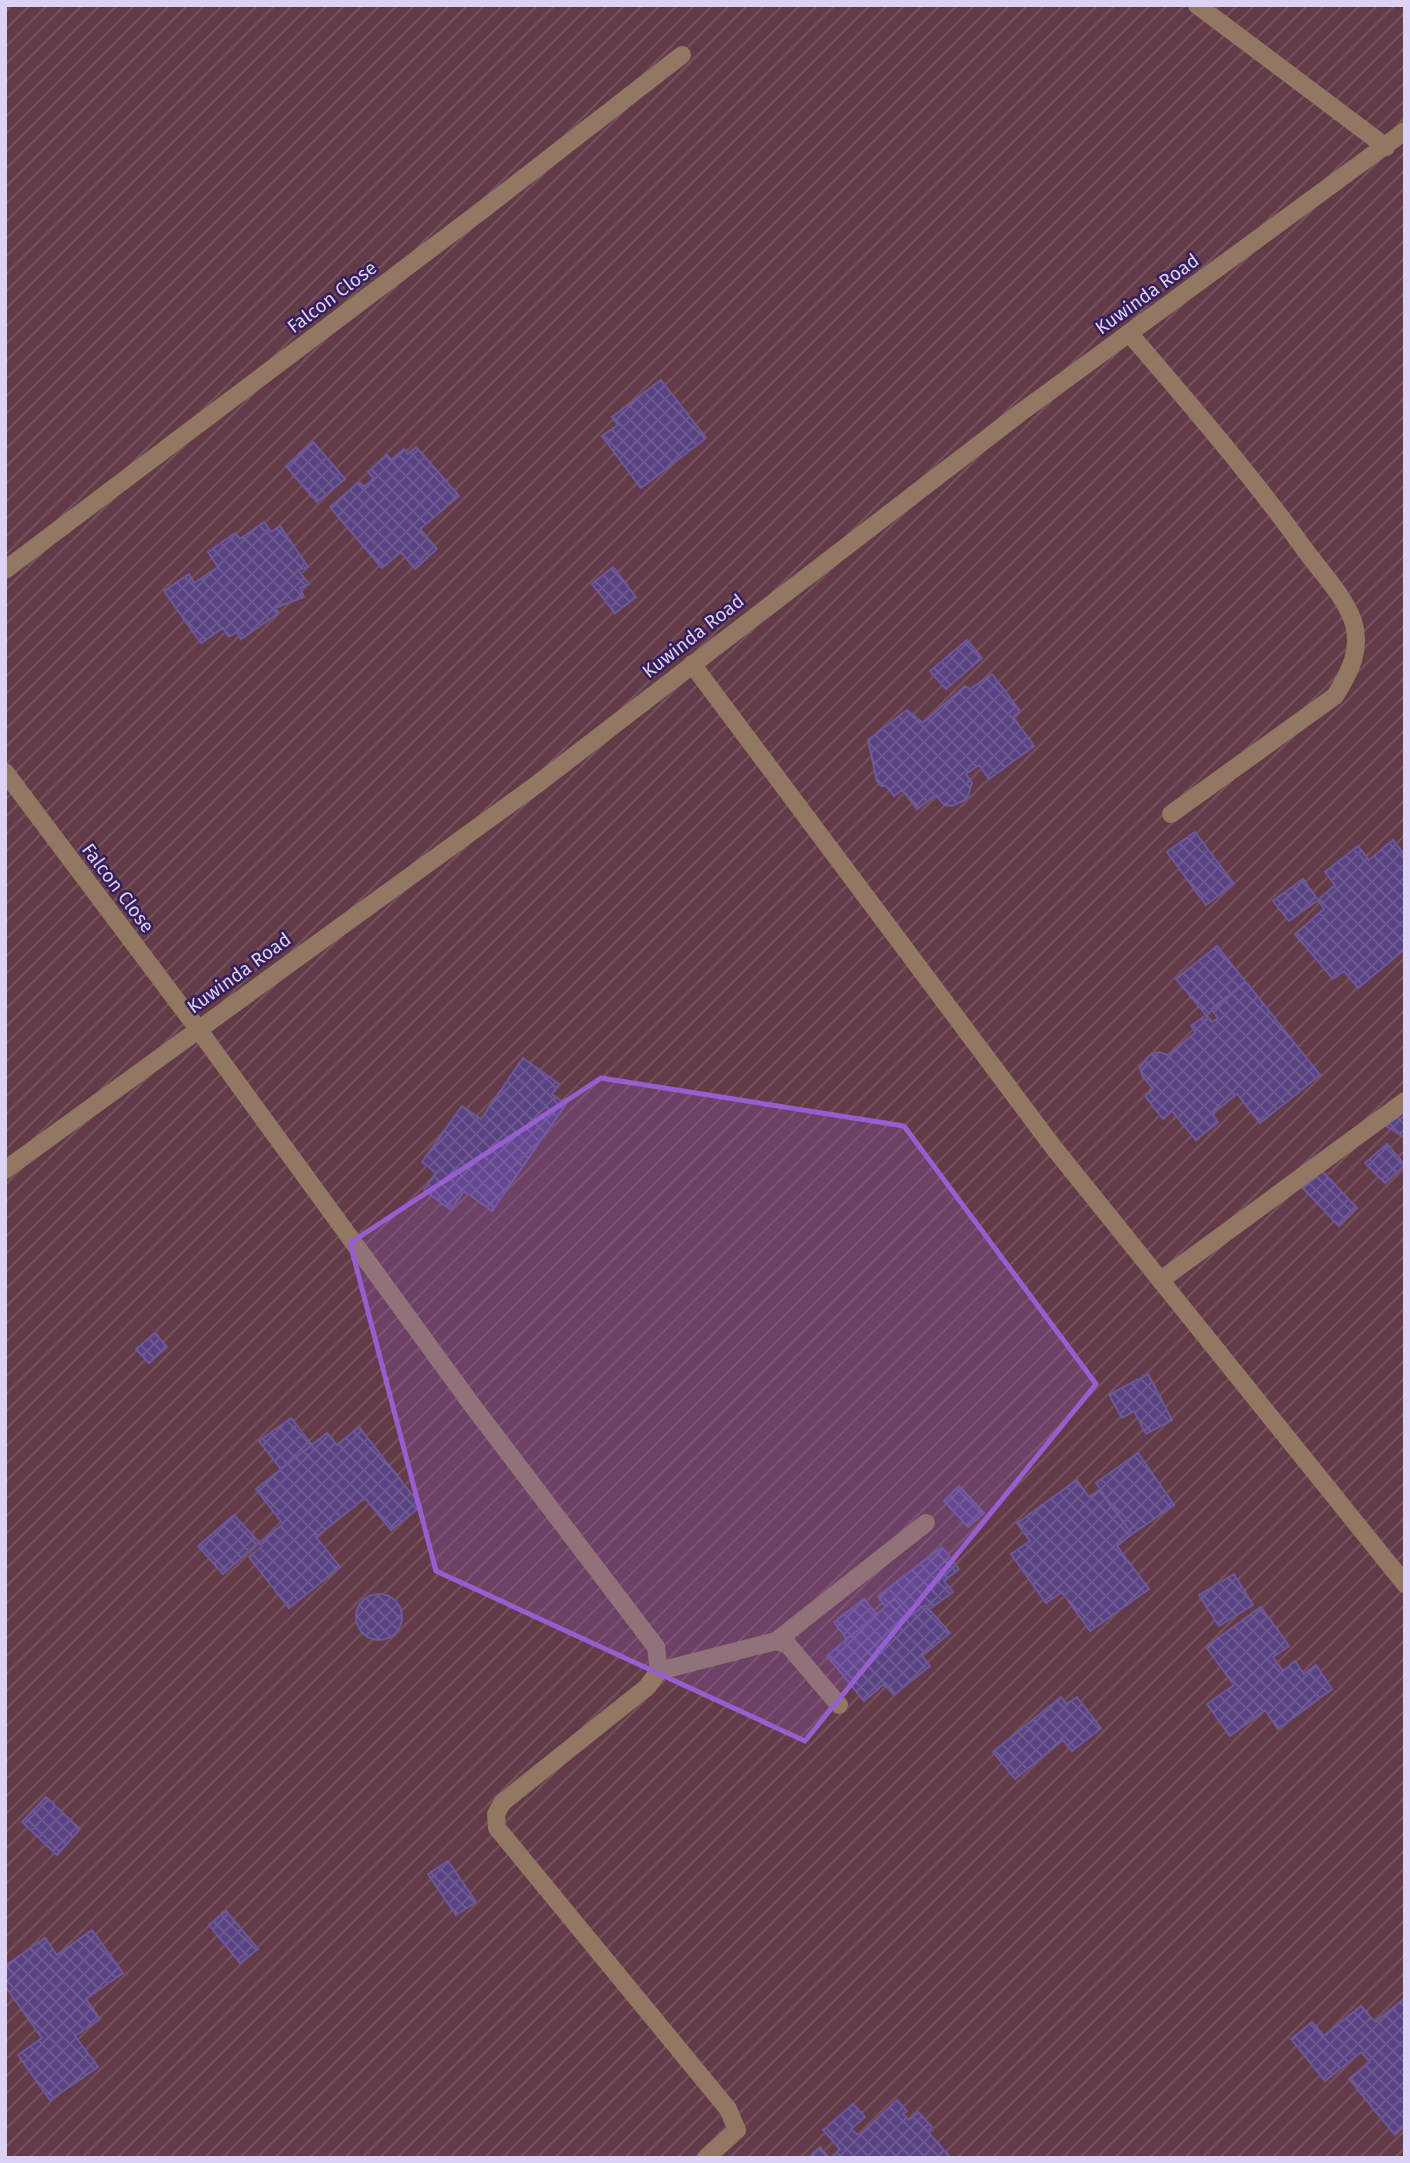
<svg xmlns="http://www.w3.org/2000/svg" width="1410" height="2163" font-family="'Fira Sans',sans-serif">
  <defs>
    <pattern id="garden-furrows" width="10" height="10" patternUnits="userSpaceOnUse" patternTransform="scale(1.75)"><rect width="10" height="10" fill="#633a48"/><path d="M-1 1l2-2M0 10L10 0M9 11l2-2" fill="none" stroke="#795663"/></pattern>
    <pattern id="building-cross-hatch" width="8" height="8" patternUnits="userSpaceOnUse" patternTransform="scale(1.75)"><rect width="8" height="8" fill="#584281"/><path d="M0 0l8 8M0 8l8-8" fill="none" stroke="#6f5c93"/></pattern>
  </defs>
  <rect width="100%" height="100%" fill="#361e5a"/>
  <path fill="url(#garden-furrows)" d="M5,5h1400v2153h-1400z"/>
  <path fill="url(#building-cross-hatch)" stroke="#6e5899" stroke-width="2" d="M661,380l45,58 -65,50 -39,-52 16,-11 -6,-8z
    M313,442l32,37 -28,23 -31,-36z
    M416,447l43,49 -39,33 17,20 -22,20 -14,-17 -19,16 -52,-61 29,-25 5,5 10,-9 -6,-6 19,-17 7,8 -3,-3 13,-11 4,5z
    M264,522l7,10 9,-6 28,41 -10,3 11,14 -9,4 4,9 -29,11 4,5 -38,26 -4,-7 -8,5 -6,-9 -22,15 -37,-52 25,-17 5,9 24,-16 -10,-15 27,-19 5,6z
    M613,567l23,30 -21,16 -23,-29z
    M967,640l15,18 -36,31 -16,-18z
    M992,674l28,37 -7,6 21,29 -45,33 -10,-14 -13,9 6,9 -5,16 -15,7 -8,-1 -8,-10 -19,14 -15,-19 -8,6 -8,-10h-5l-4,-5 -9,-41 39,-30 16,13 42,-37 5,3z
    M1195,832l39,52 -28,21 -39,-53z
    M1393,840l12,15v94l-47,39 -14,-17 -11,8 -38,-45 29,-25 -6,-9 17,-15 -10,-13 33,-26 11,14z
    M1303,879l15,21 -29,21 -16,-20z
    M1217,946l29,36 -40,33 -30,-36z
    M1246,982l74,93 -60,48 -23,-29 -25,20 6,8 -22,18 -24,-29 -9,8 -18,-23 8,-7 -11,-14 -2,-8 10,-12 8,-3 10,3 28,-23 -5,-6 15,-11 6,7 6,-4 -7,-9z
    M523,1058l36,26 -7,10 14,10 -74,107 -28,-20 -13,19 -27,-20 12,-17 -14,-11 40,-56 19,13z
    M1405,1111v27l-19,-12z
    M1387,1144l18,21 -20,18 -20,-20z
    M1320,1169l37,39 -18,18 -38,-40z
    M155,1333l12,14 -18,16 -13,-14z
    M1148,1374l24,46 -26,14 -12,-23 -12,7 -13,-23z
    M291,1418l21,27 -31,24 -22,-28z
    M359,1427l62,79 -30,24 -26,-32 -49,39 24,30 -51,41 -40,-51 13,-11 -3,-3 24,-19 -27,-35 71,-56 10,12z
    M1138,1453l36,52 -42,29 -36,-51z
    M1077,1480l12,17 10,-7 33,44 -15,12 32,43 -59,42 -28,-39 -16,11 -35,-49 19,-13 -13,-18z
    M959,1486l25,27 -16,14 -24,-26z
    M234,1515l25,27 -36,32 -25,-28z
    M942,1547l17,22 -15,12 9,11 -25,18 -3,-5 -16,12 -14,-18 -10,7 -7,-10z
    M1234,1574l19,31 -34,21 -20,-31z
    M356 1617a23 23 0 1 1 46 0a23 23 0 1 1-46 0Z
    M864,1599l13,16 -30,24 -13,-17z
    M895,1599l14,18 16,-12 25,28 -28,23 8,10 -36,29 -10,-11 -20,17 -37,-45z
    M1261,1607l28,39 -16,11 10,14 12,-10 9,13 12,-9 16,24 -54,40 -13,-19 -35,26 -23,-32 27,-19 -28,-38z
    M1061,1697l5,7 11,-7 24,31 -29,23 -9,-11 -48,39 -22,-27z
    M46,1797l34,32 -23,26 -35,-33z
    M448,1861l28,41 -20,13 -28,-41z
    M226,1911l32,38 -18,14 -31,-38z
    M92,1930l31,43 -37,26 14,20 -25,17 23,31 -48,33 -32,-45 24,-17 -37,-52v-20l40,-28 12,17z
    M1405,1998v128l-10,9 -46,-56 21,-17 -9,-10 -36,29 -34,-42 21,-17 12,14 37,-30 14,16z
    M897,2100l10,11 -4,3 6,6 9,-8 14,15 -4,5 23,26h-120l9,-9 -17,-19 30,-26 12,13 -14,12 8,7z
    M820,2147l9,11h-21z"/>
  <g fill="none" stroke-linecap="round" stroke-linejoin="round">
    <path stroke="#927763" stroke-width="18" d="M1197,5l189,142
      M1129,333c62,72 124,144 179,221 15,20 36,42 45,67 9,28 -3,51 -18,75l-164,118
      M5,570l480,-362 197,-153
      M692,664l362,484 351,436
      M5,772l193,257 274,376 184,242 3,24 -12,16 -144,115 -7,12 1,14 231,281 9,21 -31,28
      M5,1170l531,-385 484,-372 385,-282
      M1161,1280l244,-179
      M776,1641l150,-118
      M659,1671l117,-30 12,4 51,60"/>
  </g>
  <path fill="#985ed0" fill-opacity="0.2" stroke="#985ed0" stroke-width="5" stroke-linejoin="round" d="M601,1078l303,48 192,258 -291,357 -369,-170 -86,-328z"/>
  <g text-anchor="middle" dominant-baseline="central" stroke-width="5" stroke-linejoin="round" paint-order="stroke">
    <g font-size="19" fill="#dcd2f6" stroke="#361e5a">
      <text transform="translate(1147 294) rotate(-36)">Kuwinda Road</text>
      <text transform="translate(332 297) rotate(-37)">Falcon Close</text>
      <text transform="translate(693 636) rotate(-38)">Kuwinda Road</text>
      <text transform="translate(118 888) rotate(53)">Falcon Close</text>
      <text transform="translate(239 973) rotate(-36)">Kuwinda Road</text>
    </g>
  </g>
  <rect width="1410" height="2163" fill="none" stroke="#dcd2f6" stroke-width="14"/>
</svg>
